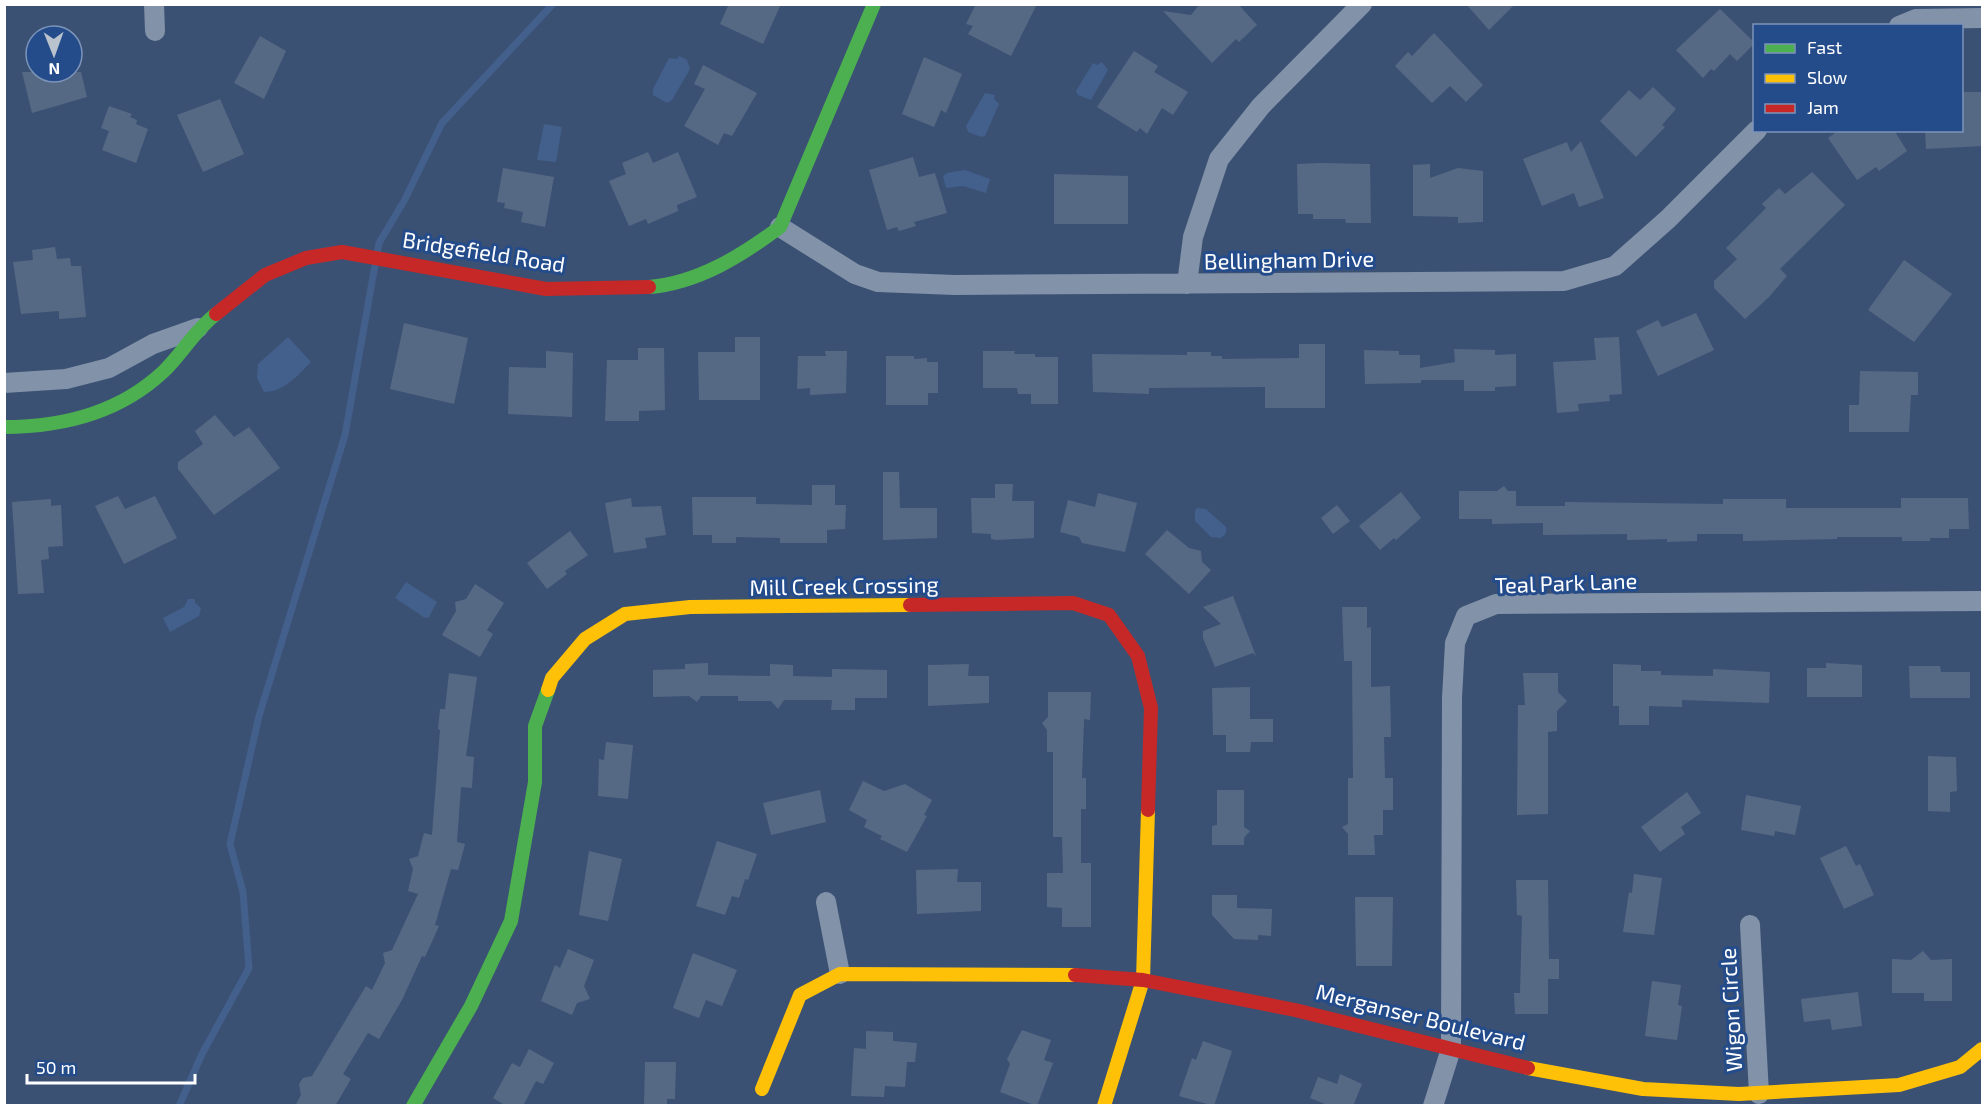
<svg xmlns="http://www.w3.org/2000/svg" width="1987" height="1110" font-family="'Exo 2',sans-serif">
  <rect width="100%" height="100%" fill="#3b5174"/>
  <path fill="#435f8b" d="M679,56l8,4 3,9 -18,31 -5,3 -14,-8v-6l16,-31 8,1z
    M1102,62l6,8 -17,30 -13,-5 -2,-4 17,-28 4,2z
    M985,93l10,2 -1,4 5,5 -14,32 -4,1 -13,-5 -2,-6z
    M544,124l18,3 -6,35 -19,-2z
    M965,170l25,9 -4,14 -23,-7 -17,2 -3,-12 4,-3z
    M288,337l23,25c-14,14 -27,30 -47,30l-7,-14 1,-14z
    M1198,508l8,1 20,18v6l-5,5 -10,-1 -16,-16v-11z
    M406,582l31,20 -8,15 -4,1 -30,-20z
    M188,599h7v4l6,5 -2,8 -29,16 -7,-14 21,-11z"/>
  <g fill="none" stroke-linecap="round" stroke-linejoin="round">
    <path stroke="#435f8b" stroke-width="7" d="M377,254l2,-11 25,-42 38,-78 111,-119
      M179,1106l23,-52 47,-86 -6,-76 -13,-48 29,-128 86,-281 30,-170"/>
  </g>
  <path fill="#566984" d="M729,4h52l-18,40 -43,-20z
    M976,4h61l-26,52 -43,-22 5,-8 -7,-2z
    M1200,4h38l19,21 -18,17 -3,-3 -24,24 -49,-52 28,4z
    M1466,4h49l-26,26z
    M1720,9l35,34 -18,18 -7,-7 -16,17 -3,-2 -8,9 -27,-28z
    M1434,33l49,52 -17,17 -16,-16 -18,17 -37,-37 13,-14 4,4z
    M260,36l26,15 -22,48 -30,-16z
    M1134,51l24,15 -4,6 34,20 -15,23 -11,-7 -15,26 -7,-6 -3,4 -40,-25z
    M924,57l38,17 -16,39 -5,-3 -7,17 -32,-13z
    M703,65l54,28 -25,43 -8,-3 -6,12 -34,-19 21,-37 -11,-5z
    M22,72h59l6,25 -55,16z
    M1653,87l23,22 -14,16 3,2 -29,30 -36,-36 29,-31 11,10z
    M1962,92h21v54l-57,3 -1,-19h37z
    M220,99l24,55 -41,18 -26,-57z
    M109,106l23,8 -2,3 7,3 -1,4 12,5 -12,34 -34,-13 7,-19 -8,-3z
    M1839,130h55l13,21 -28,20 -3,-4 -19,13 -29,-42z
    M1581,141l23,57 -25,9 -5,-14 -32,13 -19,-47 44,-17 4,10z
    M648,152l5,11 25,-11 19,45 -20,8 1,6 -30,13 -2,-5 -17,7 -20,-45 17,-7 -4,-11z
    M913,157l6,20 16,-4 12,40 -33,9 2,4 -17,5 -2,-4 -10,3 -18,-60z
    M1319,163l51,1 1,59h-25l-1,-4h-32v-5h-15l-1,-50z
    M1430,164v14l28,-10 25,3v51l-25,1v-6l-45,-1v-51z
    M503,168l51,9 -9,50 -24,-5 2,-10 -19,-4 1,-5 -8,-1z
    M1812,172l33,33 -65,64 7,7 -18,21 -24,22 -31,-31v-7l23,-22 -11,-11 40,-40 -4,-4 17,-16 6,6z
    M1054,174l74,2v48h-74z
    M55,247l2,12 13,-1 1,8h10l5,51 -27,2v-8l-38,3 -8,-52 20,-2 -1,-10z
    M1904,260l48,34 -38,48 -46,-32z
    M1696,313l18,37 -56,26 -22,-45 22,-11 4,7z
    M404,323l64,15 -14,66 -64,-15z
    M735,337h25v63h-61l-1,-48h37z
    M1619,337l3,57 -13,1 1,6 -32,3 1,7 -22,2 -4,-51 43,-2 -2,-22z
    M1299,344h26v64h-60v-21l-116,1v6l-56,-2 -1,-38 95,1v-3h24v4h11v3l77,-1z
    M638,348h26l1,62 -26,1v10h-34l2,-61h31z
    M1454,349l41,1v5l21,-1v32l-21,1v4h-31v-11h-43v3l-56,1 -1,-34 35,1v4h21v13l35,-6z
    M546,351l27,2 -1,64 -64,-3 1,-47 37,1z
    M825,351h22l-1,42 -36,2v-7l-13,1 1,-33h28z
    M983,351h32l-1,3h21v3h23v47h-27v-10h-13l-1,-6h-34z
    M886,356h28v3l13,-1v4h11v31h-10v12h-42z
    M1860,371l58,1v23h-7l-2,37h-60v-27h10z
    M215,415l19,22 15,-10 31,41 -66,47 -36,-46v-7l25,-18 -8,-13z
    M883,472h16l1,36h37v30l-54,2z
    M995,484h18l-1,17h22v37l-37,2 -6,-1v-5l-19,-1 -1,-35h24z
    M812,485h23v20h11l-1,24 -18,1v13h-47v-5l-44,-1v6h-24v-8h-19l-1,-38h64v7l56,1z
    M1504,486l4,5h8v15h49v-4l158,2v-5h63v9h115v-10h67l1,31h-20v9h-19v3h-28v-4h-65v2l-94,2v-7h-46v7l-30,1v-3l-40,1v-6l-84,1v-12l-51,1v-5h-33v-28h38z
    M1401,492l20,26 -25,22 -2,-2 -14,12 -21,-24z
    M1098,493l39,10 -12,49 -43,-9 -3,-6 -19,-5 8,-32 27,7z
    M118,496l7,13 30,-13 22,42 -53,26 -29,-58z
    M631,498l1,9 29,-1 5,29 -21,3 2,10 -33,5 -9,-50z
    M51,499v7l10,-1 2,41 -15,1 1,12 -8,1 3,33 -26,1 -6,-92z
    M1337,505l13,16 -17,13 -12,-16z
    M1167,530l22,18 12,3 1,11 9,8 -22,24 -44,-40z
    M570,531l18,24 -23,16 2,3 -20,15 -20,-26z
    M475,584l29,19 -17,27 6,4 -13,23 -38,-22 14,-24 -1,-9 11,-3z
    M1233,596l23,60 -3,-3 -38,14 -12,-29v-7l18,-7 -18,-17z
    M1342,607h25v21l4,-1v60l19,-1 1,51h-7l1,41h8v32h-10v25h-9l1,20h-27v-21l-6,-7 6,-3v-46h5l-1,-117h-8z
    M708,663v12l62,1v-12l23,1v11l39,1v-8l55,1v28h-32v12h-24l1,-10h-48l-6,9 -7,-8h-33v-5h-37l-4,6 -8,-6 -36,1v-27l32,-1v-5z
    M1826,663l36,2v32h-55v-29h19z
    M969,664l-1,12h21v27l-61,3v-41z
    M1613,664l28,1v6h20v4l52,1v-7l57,3 -1,31 -87,-3v7l-33,-1v19h-30v-19h-6z
    M1909,666h31l1,6h29v26h-60z
    M449,673l28,4 -11,79 8,1 -2,31 -11,-1 -4,55 8,2 -7,26 -7,-1 -16,56 4,1 -14,31 -3,-1 -20,44 -23,39 -11,-6 -25,41 8,5 -16,27h-40l6,-11 -2,-11 4,-6 9,-2 54,-90 6,4 13,-27 -2,-10 9,-3 26,-56 -10,-3 5,-22 -4,-10 9,-3 6,-23 8,2 8,-105 -2,-1 2,-20h5z
    M1523,673h35v19l9,9 -10,10v20l-9,1v82l-31,1 1,-110h7z
    M1250,687v32h23v23h-22l-1,10h-24v-17h-13l-1,-47z
    M1048,692h43l-1,28 -6,-1 -2,59h4v31h-5v54h10v64h-29v-19l-15,-1v-34h16l-1,-36h-9v-85h-6v-22l-5,-7 6,-6z
    M606,742l27,3 -5,54 -30,-3 1,-37 5,1z
    M1928,756l28,1 1,34 -7,1v20l-22,-1z
    M863,781l21,10 21,-7 27,16 -8,15 3,1 -20,36 -27,-13 2,-3 -18,-9 3,-7 -18,-10z
    M820,790l6,32 -55,13 -8,-32z
    M1217,790h27v37l6,4 -6,7v7h-32v-19l5,-1z
    M1687,792l14,21 -20,14 4,7 -25,18 -19,-25z
    M1746,795l55,11 -6,29 -20,-4 -1,5 -33,-6z
    M717,841l40,13 -9,26 -3,-1 -6,19 -7,-2 -7,19 -29,-9z
    M1846,846l10,20 4,-2 14,31 -30,14 -24,-51z
    M589,851l33,8 -14,62 -29,-6z
    M958,869l-1,13h24v29l-64,3 -1,-44z
    M1634,874l28,4 -8,57 -31,-3 6,-40 3,1z
    M1516,880h32l1,79h10v20h-11v35h-33l-1,-21h6l2,-77 -5,-1z
    M1212,895h25v13l35,1 -1,27 -13,-1v5l-24,-1 -22,-24z
    M1355,897h38l-1,69h-36z
    M568,949l26,11 -10,26 6,13 -13,4 -5,12 -31,-14 14,-36 5,3z
    M1923,951l8,9 21,-1v42h-28v-8h-32v-34l19,1z
    M693,953l44,17 -15,36 -16,-6 -7,18 -26,-10z
    M1652,981l29,4 -3,20 4,1 -5,34 -32,-4z
    M1858,992l4,34 -30,4 -2,-11 -26,3 -3,-23z
    M1022,1030l29,10 -7,20 9,3 -16,43 -37,-14 10,-28 -3,-5z
    M866,1031l27,1v9l24,2 -2,19h-8l-2,25 -20,-1 -1,11 -33,-1 3,-48 12,1z
    M1203,1041l29,10 -18,55 -35,-10 13,-38 4,2z
    M529,1049l25,14 -11,21 -7,-3 -13,25h-17l-13,-8 19,-35 8,4z
    M645,1062h31l-1,37h-8v7h-23z
    M1340,1074l22,10 -9,22h-23l-20,-8 8,-21 19,7z"/>
  <g fill="none" stroke-linecap="round" stroke-linejoin="round">
    <path stroke="#8292a8" stroke-width="20" d="M154,4l1,27
      M1899,26l17,-7 66,-1
      M780,227l75,47 23,8 77,3 609,-4 51,-15 53,-47 89,-89
      M1187,284l6,-47 26,-78 42,-53 101,-102
      M4,383l62,-4 43,-11 44,-24 45,-16
      M826,902l14,72
      M1750,925l9,169
      M1433,1106l18,-57 1,-351 3,-55 11,-27 30,-12 486,-3"/>
    <path stroke="#4caf50" stroke-width="14" d="M649,287c49,-4 92,-31 131,-60l94,-223
      M4,427c58,0 115,-14 159,-55 19,-18 31,-41 53,-58
      M413,1106l58,-100 40,-85 24,-139v-56l13,-36"/>
    <path stroke="#ffc107" stroke-width="14" d="M548,690l4,-12 33,-39 40,-25 65,-7 220,-2
      M1528,1068l115,21 96,5 160,-9 61,-18 22,-18
      M762,1089l38,-94 40,-21 235,1
      M1104,1106l39,-126 5,-170"/>
    <path stroke="#c62828" stroke-width="14" d="M216,314l49,-39 41,-17 36,-6 204,37 103,-2
      M910,605l163,-2 36,12 29,41 13,52 -3,102
      M1075,975l68,5 152,30 233,58"/>
  </g>
  <g text-anchor="middle" dominant-baseline="central" stroke-width="6" stroke-linejoin="round" paint-order="stroke">
    <g font-size="22" fill="#fff" stroke="#244c8b">
      <text transform="translate(484 251) rotate(9)">Bridgefield Road</text>
      <text transform="translate(1289 259) rotate(-1)">Bellingham Drive</text>
      <text transform="translate(1566 582) rotate(-2)">Teal Park Lane</text>
      <text transform="translate(844 585) rotate(-1)">Mill Creek Crossing</text>
      <text transform="translate(1730 1010) rotate(-93)">Wigon Circle</text>
      <text transform="translate(1421 1016) rotate(14)">Merganser Boulevard</text>
    </g>
  </g>
  <rect width="1987" height="1110" fill="none" stroke="#ffffff" stroke-width="12"/>
  <rect x="1753" y="24" width="210" height="108" fill="#244c8b" stroke="#7c94b9" stroke-width="1.5"/>
  <rect x="1765" y="44" width="30" height="9" fill="#4caf50" stroke="#7c94b9" stroke-width="1.5"/>
  <text x="1807" y="54" font-size="18" fill="#ffffff">Fast</text>
  <rect x="1765" y="74" width="30" height="9" fill="#ffc107" stroke="#7c94b9" stroke-width="1.5"/>
  <text x="1807" y="84" font-size="18" fill="#ffffff">Slow</text>
  <rect x="1765" y="104" width="30" height="9" fill="#c62828" stroke="#7c94b9" stroke-width="1.5"/>
  <text x="1807" y="114" font-size="18" fill="#ffffff">Jam</text>
  <g transform="translate(54 54) rotate(179)"><circle r="28" fill="#244c8b" stroke="#7c94b9" stroke-width="1.5"/>
  <path d="M0-4.5L10 22L0 15L-10 22Z" fill="#bac2ce"/>
  <text y="-9" font-size="16" font-weight="bold" text-anchor="middle" fill="#ffffff">N</text>
  </g>
  <path d="M27 1074v9h168v-9" fill="none" stroke="#ffffff" stroke-width="3"/>
  <text x="36" y="1074" font-size="18" fill="#ffffff" stroke="#244c8b" stroke-width="4.5" paint-order="stroke">50 m</text>
</svg>
